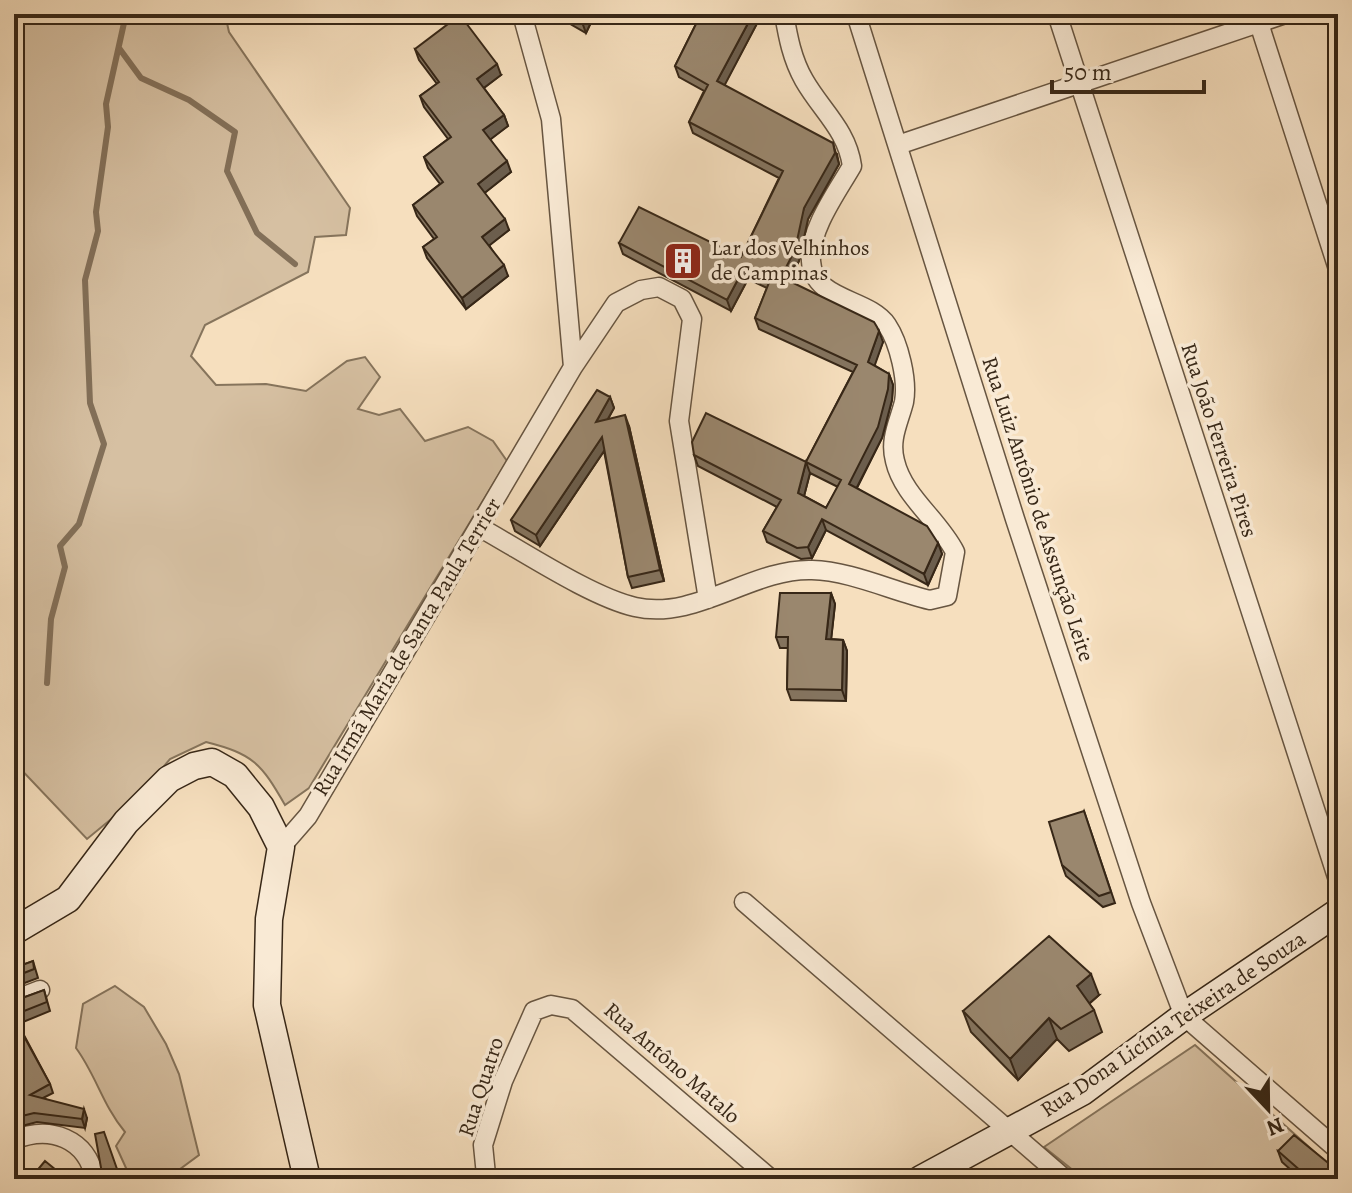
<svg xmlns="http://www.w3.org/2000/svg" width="1352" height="1193" font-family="Alegreya,serif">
  <rect width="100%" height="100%" fill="#f6dfbe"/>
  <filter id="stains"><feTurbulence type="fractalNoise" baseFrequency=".0025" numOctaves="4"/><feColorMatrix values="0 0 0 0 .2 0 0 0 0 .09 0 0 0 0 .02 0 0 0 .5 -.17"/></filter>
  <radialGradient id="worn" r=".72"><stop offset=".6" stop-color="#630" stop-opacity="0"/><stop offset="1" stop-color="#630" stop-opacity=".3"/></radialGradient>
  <path fill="#d6c0a2" stroke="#86745c" stroke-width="2" d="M14,14h211l4,18 121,176 -4,27 -31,2 -7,35 -103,53 -14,31 25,29 50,-1 40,7 41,-30 18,-4 15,20 -22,32 21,6 21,-6 25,32 43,-14 25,14 14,20 -198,327 -24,17c-24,-42 -32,-51 -79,-63l-36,17 -32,38 -51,42 -73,-77z
    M115,986l29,21 22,37 13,30 20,81 -27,20v4h-41l-15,-33 9,-14c-22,-26 -29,-57 -49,-84l7,-44z
    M1195,1045l143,128v6h-254l-40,-32z"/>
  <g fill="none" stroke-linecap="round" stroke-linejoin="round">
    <path stroke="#837059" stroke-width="6" d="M119,48l22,30 48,22 46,32 -8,39 30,62 38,31
      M47,683l4,-64 14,-52 -5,-21 19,-22 25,-80 -14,-41 -5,-123 13,-49 -2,-19 12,-85 -2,-23 20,-90"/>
    <defs>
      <path id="street" d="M856,14l159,505 126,384 43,113 154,134
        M1057,14l281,866
        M1256,14l82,255
        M898,145l387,-131
        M573,367l43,-64 25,-13 18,-3 23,12 10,20 -13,102 29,178
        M479,527c42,23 112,70 156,80 61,14 117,-39 177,-37 39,1 80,21 118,30l17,-4 8,-44c-16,-32 -52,-56 -60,-91 -6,-22 4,-39 9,-59 4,-22 -5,-59 -17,-77 -18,-27 -74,-24 -76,-64 -2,-31 26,-69 41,-95 -5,-36 -31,-56 -48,-86 -12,-21 -16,-43 -20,-66
        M281,847l27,-31 265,-449 -22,-248 -29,-105
        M744,902l321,277
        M14,1000l26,-10
        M14,1140c36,-15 73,-2 81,39
        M490,1179l-4,-4 -3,-30 20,-64 31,-70 17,-6 21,4 199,170"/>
      <path id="secondary" d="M14,931l54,-32 58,-77 43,-43 25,-13 18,-4 23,13 26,32 20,40 -12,72 -2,86 40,174
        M921,1179l161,-87 102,-76 154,-104"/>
    </defs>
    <use href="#street" stroke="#675541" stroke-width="21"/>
    <use href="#secondary" stroke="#372717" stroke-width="29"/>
    <use href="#street" stroke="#f9ead5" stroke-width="18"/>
    <use href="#secondary" stroke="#f9ead5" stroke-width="26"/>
  </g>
  <path fill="#84745f" stroke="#372717" stroke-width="2" fill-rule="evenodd" d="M553,14h42l-9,19z
    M701,14h61l-38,71 113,69 2,10 -31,55 -9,42 -10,19 94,62 -9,23 15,9 4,11 -1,15 -10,38 -25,50 81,55 4,11 -14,31 -102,-55 -14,28 -11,1 -34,-17 -4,-11 14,-24 -79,-41 -4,-11 112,7 47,-90 -94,-43 -4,-11 12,-30 -19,-9 -17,32 -108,-57 -4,-11 122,14 38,-79 -86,-45 -4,-11 15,-31 -25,-14 -4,-11zM810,473l28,14 -12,21 -22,-12z
    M415,49l86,26 -17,13 20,27 4,11 -18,13 21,33 -27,21 25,37 -20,15 19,31 -42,33 -39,-51 -4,-11 11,-8 -17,-23 -4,-11 27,-21 -12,-16 -4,-11 24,-18 -24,-32 -4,-11 17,-12 -18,-24z
    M610,397l4,11 -6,11 21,7 35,155 -32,7 -4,-11 -24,-126 -64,95 -25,-15 -4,-11z
    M831,593l4,11 -4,35 12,1 4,11 -1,50 -55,-1 -4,-11 1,-41h-8l-4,-11z
    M1084,811l31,92 -12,4 -37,-31 -4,-11z
    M33,961l5,17 -24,9v-19z
    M44,990l6,21 -32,13 32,60 3,9 -10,5 44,20 -2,10 -48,-6 -23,6v-127z
    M1099,995l-10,9 5,6 8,22 -33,19 -12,-12 -39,41 -47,-48 -8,-21z
    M1278,1151l60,28h-37l-19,-17z"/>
  <path fill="#6c5e4d" stroke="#372717" stroke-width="2" d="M585,14h10l-9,19 -4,-11z
    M753,14h9l-41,78 -4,-11z
    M497,64l4,11 -20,15 -4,-11z
    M504,115l4,11 -21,16 -4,-12z
    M833,143l6,21 -31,55 -9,42 -14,27 -4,-11 23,-69z
    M507,161l4,11 -29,23 -4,-11z
    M505,219l4,11 -23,18 -4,-11z
    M504,265l4,11 -42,33 -4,-11z
    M744,268l4,11 -17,32 -4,-11z
    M879,331l4,11 -11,31 -4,-11z
    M889,374l4,11 -1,15 -10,38 -29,57 -4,-11z
    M610,397l4,11 -14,25 -4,-11z
    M625,415l4,11 35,155 -4,-11z
    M602,437l4,11 -66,98 -4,-11z
    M806,462l4,11 -8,31 -4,-11z
    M822,519l4,11 -14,28 -4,-11z
    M938,543l4,11 -14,31 -4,-11z
    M831,593l4,11 -5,46 -4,-11z
    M843,640l4,11 -1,50 -4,-11z
    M1091,974l8,21 -14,12 -8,-21z
    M1049,1018l8,21 -39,41 -8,-21z
    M84,1109l3,9 -2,10 -3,-9z"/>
  <path fill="#9a876e" stroke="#372717" stroke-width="2" fill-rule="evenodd" d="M568,14h17l-3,8z
    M701,14h52l-36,67 116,62 2,10 -31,55 -9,42 -14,27 93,45 3,5 2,4 -11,31 21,12 -1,15 -10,38 -29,57 78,42 11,17 -14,31 -102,-55 -14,28 -11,1 -34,-17 18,-31 -87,-45 -2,-13 14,-29 100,49 51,-97 -102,-47 15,-38 -26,-12 -17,32 -108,-57 20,-36 102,50 42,-86 -94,-49 19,-37 -33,-19zM806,462l35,18 -15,28 -28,-15z
    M460,15l37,49 -20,15 27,36 -21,15 24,31 -29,23 27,35 -23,18 22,28 -42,33 -39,-51 14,-10 -24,-32 30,-23 -19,-25 27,-20 -31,-41 19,-14 -24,-33z
    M597,390l13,7 -14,25 29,-7 35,155 -32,7 -26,-140 -66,98 -25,-15z
    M780,593h51l-5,46 17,1 -1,50 -55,-1 1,-52h-12z
    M1084,811l27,81 -12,4 -37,-31 -13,-43z
    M1049,936l42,38 -14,12 17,24 -33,19 -12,-11 -39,41 -47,-48z
    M33,961l1,8 -20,8v-9z
    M44,990l3,12 -33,13v-14z
    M14,1018l36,66 -20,11 54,14 -2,10 -48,-6 -20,5z
    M104,1132l13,37 2,10h-16l-8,-45z
    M1294,1135l44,36v8h-28l-32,-28z
    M45,1161l22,18h-37z"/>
  <defs>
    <symbol id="building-square" viewBox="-11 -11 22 22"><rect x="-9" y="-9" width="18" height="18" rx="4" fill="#8f2418" stroke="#f9ead5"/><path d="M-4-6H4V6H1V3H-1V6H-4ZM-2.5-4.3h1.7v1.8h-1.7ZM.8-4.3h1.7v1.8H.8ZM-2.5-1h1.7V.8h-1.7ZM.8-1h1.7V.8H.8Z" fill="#fff"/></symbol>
  </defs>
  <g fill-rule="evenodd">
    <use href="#building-square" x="661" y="239" width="44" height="44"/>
  </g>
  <g text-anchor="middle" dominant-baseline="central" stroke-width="7" stroke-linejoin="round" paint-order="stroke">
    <g font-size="22" fill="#372717" stroke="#f9ead5" text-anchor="start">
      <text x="711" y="248">Lar dos Velhinhos<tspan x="711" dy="25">de Campinas</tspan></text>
    </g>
    <g font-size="22" fill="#372717" stroke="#f9ead5">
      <text transform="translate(1219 440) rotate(72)">Rua João Ferreira Pires</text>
      <text transform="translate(1038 509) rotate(72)">Rua Luiz Antônio de Assunção Leite</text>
      <text transform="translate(407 647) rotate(-59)">Rua Irmã Maria de Santa Paula Terrier</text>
      <text transform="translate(1173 1024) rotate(-34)">Rua Dona Licínia Teixeira de Souza</text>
      <text transform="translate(672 1063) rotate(41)">Rua Antôno Matalo</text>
      <text transform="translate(481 1087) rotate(-72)">Rua Quatro</text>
    </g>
  </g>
  <rect width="1352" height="1193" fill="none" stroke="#f6dfbe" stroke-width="48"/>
  <rect x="16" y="16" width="1320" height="1161" fill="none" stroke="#372717" stroke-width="4"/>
  <rect x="24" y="24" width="1304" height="1145" fill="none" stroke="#372717" stroke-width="2"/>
  <g transform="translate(1268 1109) rotate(158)" stroke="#f9ead5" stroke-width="6" paint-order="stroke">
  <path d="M0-6L14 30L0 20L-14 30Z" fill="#372717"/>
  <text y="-12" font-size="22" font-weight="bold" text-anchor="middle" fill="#372717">N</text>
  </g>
  <path d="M1052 80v12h152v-12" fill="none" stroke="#372717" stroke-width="4"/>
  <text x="1064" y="80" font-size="24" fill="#372717" stroke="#f9ead5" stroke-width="6" paint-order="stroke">50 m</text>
  <rect width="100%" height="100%" filter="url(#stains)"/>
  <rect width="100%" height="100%" fill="url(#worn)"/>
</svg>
